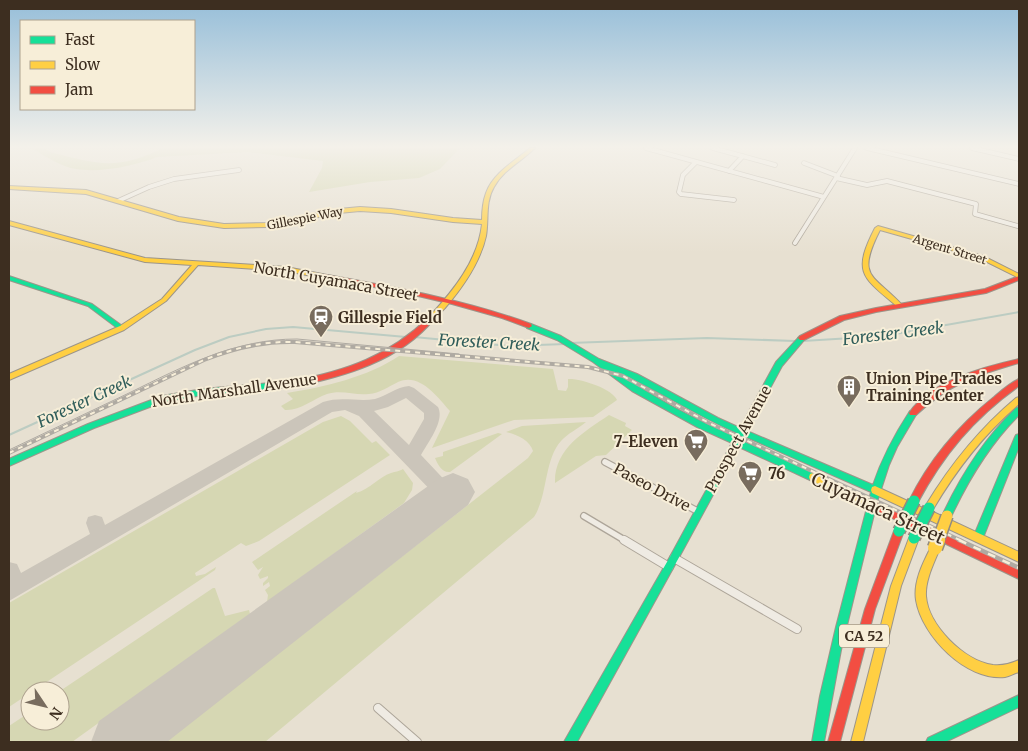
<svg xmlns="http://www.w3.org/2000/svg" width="1028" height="751" font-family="Merriweather,serif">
  <rect width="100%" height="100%" fill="#e7e0d1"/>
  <path fill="#d6d7b3" d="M36,148h8l6,4c48,12 66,19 113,-4h297l-20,21 -21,9 -49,4 -61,10 13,-24 1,-7 -75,-9 -91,5c-22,9 -57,16 -81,12 -14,-2 -29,-12 -42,-19z
    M399,356l154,13 5,21 8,1 2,-4v-8c12,-1 45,10 49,21l-24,17 -79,3 -82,28 18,-37c-13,-15 -31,-39 -52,-29 -10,5 -18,11 -29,12 -14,2 -27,-5 -42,0 -14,5 -27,17 -42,16l-4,-4 12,-7 -6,-6c37,-6 81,-16 112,-37z
    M609,415l17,8 -1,3 7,4 -26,25 -10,1 -41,27c-1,-34 29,-51 54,-68z
    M341,416l9,5 22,22 4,-2 14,14 -131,86 -13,5 -5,-3 -46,30 1,3 9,-2 11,-7 -1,3 -206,137v-104l314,-181z
    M586,422c-8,7 -18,11 -25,19 -17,19 -13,54 -27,76l-269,225h-100l363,-284 5,-7c-3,-11 -17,-17 -27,-19l16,-6z
    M498,433l4,1 -52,38c-8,1 -12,-7 -15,-14l8,-2v-4z
    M403,469l10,14 -1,7 -8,13 -137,99 1,-7 -3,-5 5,-4 -1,-4 -6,4v-3l5,-5v-2l-8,3 -2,-4 5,-8 -5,3 -6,-8 105,-71 -1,2c14,-4 23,-16 35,-20 5,-2 7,-1 12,-4z
    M213,588h2l10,28 24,-6 1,4 -178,128h-63v-16l21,-14v9h30v-30z"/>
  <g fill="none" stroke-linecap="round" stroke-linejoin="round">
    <path stroke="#bcccc2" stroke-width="2" d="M414,337l95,9 57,-2
      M803,341l81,-5 135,-24
      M570,343l137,-5 88,3
      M9,435l186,-85 34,-13 37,-8 27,-2 113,10"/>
    <path fill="#cbc5ba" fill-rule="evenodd" d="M409,386l5,2 24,19c7,14 -10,35 -17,48l33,35 3,6 -3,6 -6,2 -6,-2 -83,-86 -14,-6 -13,2 -323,189v-39l8,2 4,9 69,-39 -4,-11 2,-6 7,-2 7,2 3,8 218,-123c18,-6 35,0 52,-3 12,-3 21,-12 34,-13zM406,398l18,15v6l-15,26 -35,-34 14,-4z"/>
    <path fill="#cbc5ba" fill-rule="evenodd" d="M453,473l15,6 7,13 -7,13 -301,237h-76l8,-21 339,-242z"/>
    <defs>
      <path id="street-far2" d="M646,148l178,49
        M713,148l62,17
        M867,148l152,36
        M972,148l47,11
        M696,162l-13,13 -4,17 2,2 53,6
        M804,163l34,13
        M729,171l14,-15
        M836,178l31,7 20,-4 89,23 -1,10 43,12
        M118,201l31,-14 25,-8 65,-9
        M795,243l60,-95"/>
      <path id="street-far1" d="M605,462l94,50
        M584,516l42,25"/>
      <path id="street" d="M624,540l45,27
        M674,558l123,71
        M378,708l39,34"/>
      <path id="fast" d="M9,276l83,28 33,24 -3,2h-2l-32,-24 -79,-26z
        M527,324h4l30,12 38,23 38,15 81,44 22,10 36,-66 24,-26h4l2,2 -2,2 -22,26 -35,65 126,54c9,-27 22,-51 37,-74h6l1,2 -20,34 -8,18 -12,37 -36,148 -17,92h-12l8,-46 16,-69 35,-135 -127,-56 -2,5 74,33 1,3 -1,3 -3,1 -3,-1 -71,-33 -62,114 -100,181h-13l107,-187 61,-112 -33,-15 -67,-37 -39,-29 -36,-22 -30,-12 -1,-2zM616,371c42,19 80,44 121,62l-2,4c-41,-18 -82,-39 -119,-66z
        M292,381l4,3 -4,3 -89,8 -40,7 -69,26 -85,38v-7l79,-35 74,-28 41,-7z
        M1019,407v8c-30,30 -51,65 -69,104l-3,1 -3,-1 -2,-3c19,-41 42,-77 74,-108z
        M1019,434v13l-36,91 -2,3 -3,1 -3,-1 -2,-3 42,-101 1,-2z
        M1019,695v12l-74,35h-19l2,-4z"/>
      <path id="slow" d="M530,148h5c-13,13 -32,22 -41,39 -9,15 -5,33 -8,49 -6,27 -23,51 -41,72 -5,5 -9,11 -14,13l-3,-2 1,-2c24,-26 49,-56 53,-93l-29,-2 -62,-9 -31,-2 -21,2 -70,14 -45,1 -46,-7 -92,-27 -77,-5v-3l77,4 93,27 45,7 45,-1 70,-14 21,-2 31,2 62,9 29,2c0,-9 1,-19 4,-27 7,-20 29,-32 44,-45z
        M9,221l136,37 141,9 36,7 3,2 -3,2 -36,-7 -88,-6 -32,36 -42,29 -115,50v-6l111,-48 42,-27 30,-34 -47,-3 -136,-37z
        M878,226l105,30 36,18v4l-40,-20 -99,-28c-25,49 -6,44 23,76l-1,1h-4c-36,-30 -46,-34 -23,-79z
        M1019,397v7c-36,31 -63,66 -87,107h-1l88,41v10l-147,-69 -1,-3 1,-3 3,-1 50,23 1,-4c25,-41 53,-76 90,-107z
        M813,473l62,28 2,3 -2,3 -3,1 -3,-1 -59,-27 -1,-3 1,-3z
        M914,534l3,1 2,3 -18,48 -38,156h-12l40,-156 18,-48 2,-3z
        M935,543l3,2 2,3c-6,15 -15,32 -14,48 2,29 38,65 67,69 9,1 17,-1 26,-5v12c-4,1 -9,4 -14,5 -39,4 -83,-41 -89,-77 -3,-19 8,-39 16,-55z"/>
      <path id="jam" d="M322,274c71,13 141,25 209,50l1,2 -3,2 -27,-10 -50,-14 -51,-12 -81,-15v-2z
        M1019,276v4l-33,13 -110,19 -32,8 -40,20h-4l-2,-2 2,-2 40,-20 36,-8 109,-19z
        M429,317h2l3,2c-34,42 -91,58 -142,68l-4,-3 4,-3c54,-10 97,-25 137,-64z
        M1019,359v4c-44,13 -69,20 -103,52h-6l-1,-2c22,-32 74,-46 110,-54z
        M1019,379v7c-45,32 -76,69 -102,118l-3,1 -3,-1 -2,-3c20,-41 50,-76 85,-104 7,-6 16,-14 25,-18z
        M872,500l147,69v10l-150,-72 -2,-3 2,-3z
        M899,527l3,1 2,3 -29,78 -35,133h-12l37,-133 29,-78 2,-3z"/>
    </defs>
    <use href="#street-far2" stroke="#ada599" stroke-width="5.5"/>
    <use href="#street-far1" stroke="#ada599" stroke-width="8"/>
    <use href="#street" stroke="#ada599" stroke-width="10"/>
    <use href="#fast" stroke="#9c958a" stroke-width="2"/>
    <use href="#slow" stroke="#9c958a" stroke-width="2"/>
    <use href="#jam" stroke="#9c958a" stroke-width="2"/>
    <use href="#street-far2" stroke="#efebe3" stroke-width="4"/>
    <use href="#street-far1" stroke="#efebe3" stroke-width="5.5"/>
    <use href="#street" stroke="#efebe3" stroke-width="8"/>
    <use href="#fast" fill="#16e098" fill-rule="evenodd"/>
    <use href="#slow" fill="#ffcf43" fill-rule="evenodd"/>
    <use href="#jam" fill="#f24e42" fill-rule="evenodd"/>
    <path stroke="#afaaa2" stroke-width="1" d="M9,450c40,-19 80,-38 120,-57 55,-27 106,-54 168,-54l162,15"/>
    <defs>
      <path id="rail-far1" d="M9,453l195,-93c30,-12 59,-19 91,-18l293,25 35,9 86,47 253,118"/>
      <path id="rail" d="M959,540l60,28"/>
    </defs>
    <use href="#rail-far1" stroke="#afaaa2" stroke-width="4"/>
    <use href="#rail" stroke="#afaaa2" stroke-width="4.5"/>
    <use href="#rail-far1" stroke="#f7eed8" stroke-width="2" stroke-dasharray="5" stroke-linecap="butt"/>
    <use href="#rail" stroke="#f7eed8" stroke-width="2.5" stroke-dasharray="8" stroke-linecap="butt"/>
    <defs>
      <path id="fast-bridge" d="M899,531l15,-30
        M914,538l15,-30"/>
      <path id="slow-bridge-far1" d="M938,541l9,-25"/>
      <path id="slow-bridge" d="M935,548l3,-8"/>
    </defs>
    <use href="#fast-bridge" stroke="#928b80" stroke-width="14" stroke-linecap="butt"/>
    <use href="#slow-bridge-far1" stroke="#928b80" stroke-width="14" stroke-linecap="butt"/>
    <use href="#slow-bridge" stroke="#928b80" stroke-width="17" stroke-linecap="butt"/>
    <use href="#fast-bridge" stroke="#16e098" stroke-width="11"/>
    <use href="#slow-bridge-far1" stroke="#ffcf43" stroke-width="11"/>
    <use href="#slow-bridge" stroke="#ffcf43" stroke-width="14"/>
  </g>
  <linearGradient id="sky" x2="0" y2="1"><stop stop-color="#96bed9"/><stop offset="0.58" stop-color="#f4f1ea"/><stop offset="1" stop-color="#f4f1ea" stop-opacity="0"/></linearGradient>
  <rect width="1028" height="253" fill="url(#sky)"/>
  <defs>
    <symbol id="station-pin" viewBox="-11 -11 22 30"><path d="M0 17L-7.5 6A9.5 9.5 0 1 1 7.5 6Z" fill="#786c5e" stroke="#f7eed8"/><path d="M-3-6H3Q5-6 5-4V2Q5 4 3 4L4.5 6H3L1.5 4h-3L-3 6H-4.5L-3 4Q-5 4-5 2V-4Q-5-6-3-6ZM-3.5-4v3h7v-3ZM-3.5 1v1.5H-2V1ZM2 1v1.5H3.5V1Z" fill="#fff"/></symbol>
    <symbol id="building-pin" viewBox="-11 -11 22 30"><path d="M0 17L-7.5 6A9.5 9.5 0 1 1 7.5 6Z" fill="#786c5e" stroke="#f7eed8"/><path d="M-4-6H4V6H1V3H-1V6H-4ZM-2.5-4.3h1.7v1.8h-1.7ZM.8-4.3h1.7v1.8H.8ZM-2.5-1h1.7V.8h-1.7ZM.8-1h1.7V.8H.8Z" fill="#fff"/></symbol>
    <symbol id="supermarket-pin" viewBox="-11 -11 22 30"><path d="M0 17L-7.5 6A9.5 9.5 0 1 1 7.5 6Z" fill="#786c5e" stroke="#f7eed8"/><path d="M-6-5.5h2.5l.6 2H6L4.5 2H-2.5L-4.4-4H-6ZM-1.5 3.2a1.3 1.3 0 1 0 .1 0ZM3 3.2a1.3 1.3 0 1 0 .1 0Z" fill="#fff"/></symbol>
  </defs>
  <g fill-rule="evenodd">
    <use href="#station-pin" x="307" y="303" width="28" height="38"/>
    <use href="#building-pin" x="835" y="373" width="28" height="38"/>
    <use href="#supermarket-pin" x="682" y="427" width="28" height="38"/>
    <use href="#supermarket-pin" x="736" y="459" width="28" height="38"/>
  </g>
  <g text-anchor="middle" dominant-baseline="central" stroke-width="4" stroke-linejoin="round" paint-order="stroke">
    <g font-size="12" fill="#3d2e20" stroke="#f7eed8">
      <text transform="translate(305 218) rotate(-11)">Gillespie Way</text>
      <text transform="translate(950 249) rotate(17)">Argent Street</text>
    </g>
    <rect fill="#f7eed8" stroke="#756857" stroke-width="1" x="839" y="624.5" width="50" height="23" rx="4"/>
    <g font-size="14" font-weight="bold" fill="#3d2e20">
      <text x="864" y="636">CA 52</text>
    </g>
    <g font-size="15" fill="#3d2e20" stroke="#f7eed8">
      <text transform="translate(336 281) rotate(10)">North Cuyamaca Street</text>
      <text transform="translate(234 390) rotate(-8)">North Marshall Avenue</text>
      <text transform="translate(738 439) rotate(-61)">Prospect Avenue</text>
      <text transform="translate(652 487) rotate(28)">Paseo Drive</text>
    </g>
    <g font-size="15" font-weight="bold" fill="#3d2e20" stroke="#f7eed8" text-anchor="start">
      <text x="338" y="317">Gillespie Field</text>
      <text x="866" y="378">Union Pipe Trades<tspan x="866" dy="17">Training Center</tspan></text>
      <text x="678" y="441" text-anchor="end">7-Eleven</text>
      <text x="768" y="473">76</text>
    </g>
    <g font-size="16" font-style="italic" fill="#2f5d5a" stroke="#f7eed8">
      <text transform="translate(893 333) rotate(-7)">Forester Creek</text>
      <text transform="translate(489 342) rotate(3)">Forester Creek</text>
      <text transform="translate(84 401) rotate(-25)">Forester Creek</text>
    </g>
    <g font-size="18" fill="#3d2e20" stroke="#f7eed8">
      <text transform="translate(878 508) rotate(25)">Cuyamaca Street</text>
    </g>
  </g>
  <rect width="1028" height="751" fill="none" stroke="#3d2e20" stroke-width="20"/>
  <rect x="20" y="20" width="175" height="90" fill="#f7eed8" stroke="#ada18e"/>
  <rect x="30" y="36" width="25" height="8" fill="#16e098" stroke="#ada18e"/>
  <text x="65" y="45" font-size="15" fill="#3d2e20">Fast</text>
  <rect x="30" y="61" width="25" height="8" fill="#ffcf43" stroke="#ada18e"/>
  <text x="65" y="70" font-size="15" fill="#3d2e20">Slow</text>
  <rect x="30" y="86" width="25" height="8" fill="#f24e42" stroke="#ada18e"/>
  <text x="65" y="95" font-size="15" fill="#3d2e20">Jam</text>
  <g transform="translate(45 706) rotate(125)"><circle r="24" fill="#f7eed8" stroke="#ada18e"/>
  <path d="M0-4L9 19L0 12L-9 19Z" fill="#786c5e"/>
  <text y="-8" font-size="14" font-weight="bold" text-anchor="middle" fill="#3d2e20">N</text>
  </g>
</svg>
